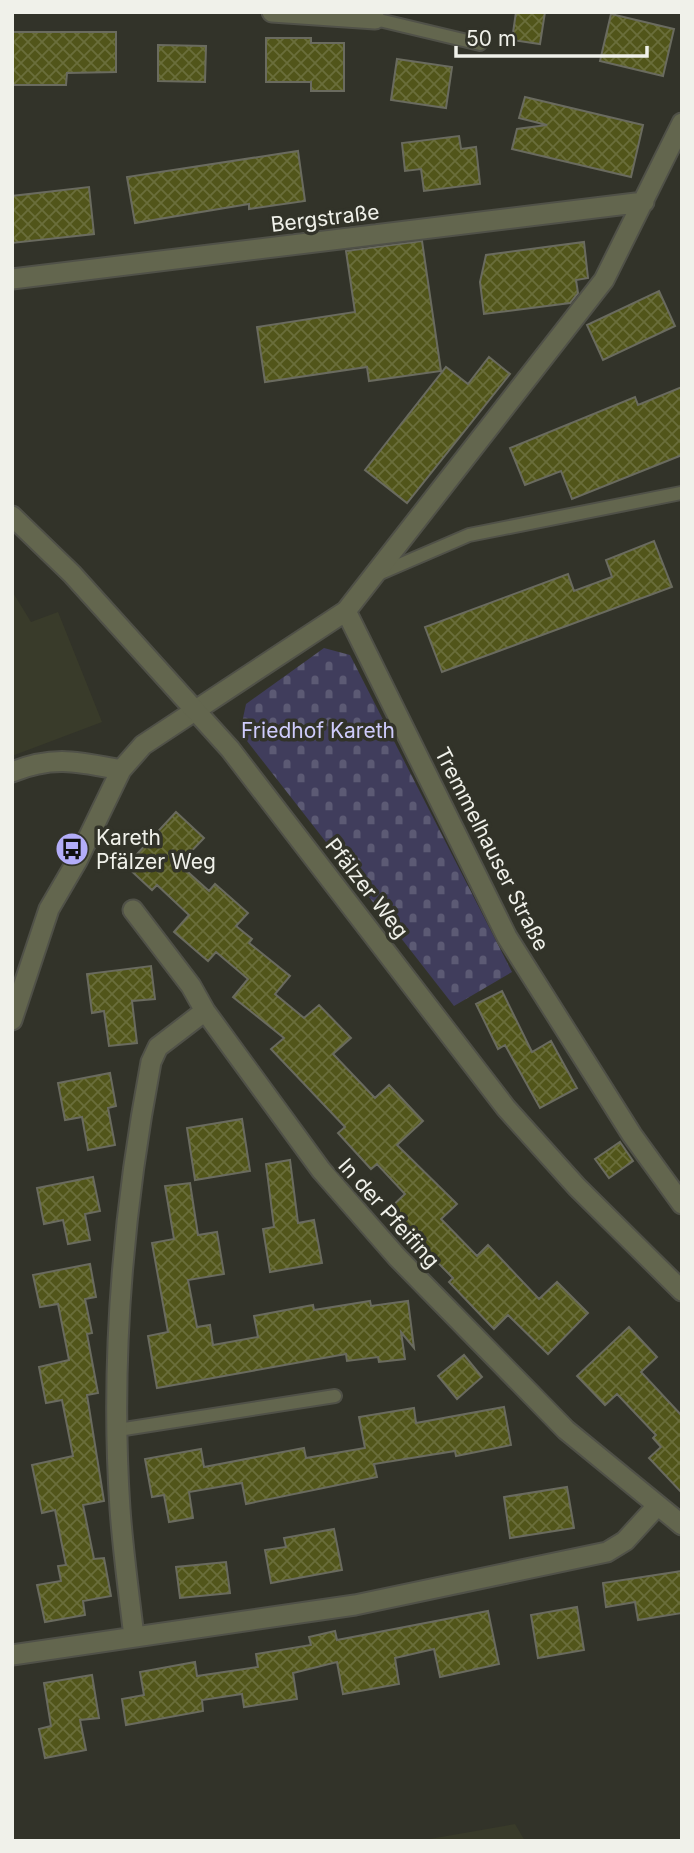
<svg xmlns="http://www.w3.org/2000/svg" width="694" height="1853" font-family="Inter,sans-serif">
  <defs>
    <pattern id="cemetery-stones" width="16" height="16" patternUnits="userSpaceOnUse" patternTransform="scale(1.75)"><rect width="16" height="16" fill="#403d5c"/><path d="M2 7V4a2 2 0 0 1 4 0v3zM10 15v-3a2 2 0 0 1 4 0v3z" fill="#5c5a74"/></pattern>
    <pattern id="building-cross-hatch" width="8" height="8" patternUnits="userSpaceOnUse" patternTransform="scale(1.75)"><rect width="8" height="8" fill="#51551a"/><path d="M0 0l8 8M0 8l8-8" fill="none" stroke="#6a6e3b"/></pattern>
  </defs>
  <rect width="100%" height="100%" fill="#323329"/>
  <path fill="#393b2a" d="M12,591l19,31 27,-10 44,110 -90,34z
    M515,1824l10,17h-107z"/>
  <path fill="url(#cemetery-stones)" d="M324,648l26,7 162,317 -58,34 -214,-274 6,-28z"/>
  <path fill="url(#building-cross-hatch)" stroke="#6a6b5f" stroke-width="2" d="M516,12h29l-5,32 -28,-4z
    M611,14l63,15 -11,47 -63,-15z
    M12,32h104v40l-49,1 -1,12h-54z
    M266,38h45v5h33v48h-33v-9h-45z
    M158,45l48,1 -1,36 -47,-1z
    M397,59l55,8 -6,41 -55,-8z
    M525,97l118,28 -12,52 -119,-28 5,-20 30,-4 -28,-7z
    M459,136l2,13 15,-2 4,37 -56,7 -3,-22 -16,2 -3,-28z
    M298,151l7,50 -56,8v-5l-114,19 -8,-46z
    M89,187l5,47 -82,9v-47z
    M422,241l19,130 -72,10 -2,-14 -102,15 -8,-55 98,-15 -9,-61z
    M584,242l4,36 -12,2 2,13 -8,10 -86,11 -4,-32 6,-27z
    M659,291l16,35 -72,34 -16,-35z
    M489,357l21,17 -103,129 -42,-33 81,-103 22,17z
    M682,387v68l-110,44 -11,-28 -36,14 -15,-37 125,-51 3,8z
    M654,541l18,46 -230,85 -17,-45 143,-53 6,17 38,-14 -6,-17z
    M176,812l28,26 -25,26 30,27 6,-7 33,29 -12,13 16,13 -3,4 41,33 -15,18 29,24 15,-13 32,33 -18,16 42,44 14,-13 34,36 -26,24 60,59 -16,15 36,37 11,-11 51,54 18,-17 31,31 -40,41 -40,-39 -14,14 -45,-47 4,-4 -66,-67 18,-17 -28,-30 -6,5 -33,-36 7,-6 -74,-78 13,-11 -51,-41 15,-18 -32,-27 -8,9 -34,-29 15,-17 -32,-30 -5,5 -26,-24z
    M151,966l4,33 -23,2 5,42 -28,3 -5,-35 -12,2 -5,-39z
    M502,991l30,61 19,-11 26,47 -37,20 -35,-63 -7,4 -22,-45z
    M110,1073l6,33 -8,2 7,37 -27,5 -6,-33 -17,3 -7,-37z
    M242,1119l8,52 -55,9 -8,-52z
    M620,1142l13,19 -24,17 -14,-19z
    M290,1160l8,63 16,-3 8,43 -52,9 -7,-43 11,-2 -8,-63z
    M93,1177l7,34 -15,3 5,26 -22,4 -5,-24 -19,4 -7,-36z
    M190,1183l8,52 19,-3 7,42 -36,6 9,47 13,-2 3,20 45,-8 -4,-21 59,-11 1,5 56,-9 1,5 37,-5 6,47 -13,-16 4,27 -26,3 -1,-5 -31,4 -1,-7 -189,34 -9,-52 20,-4 -16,-89 22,-4 -9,-53z
    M90,1264l6,33 -11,2 7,34 -5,1 11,59 -11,2 17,106 -21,4 11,54 10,-1 7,38 -28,5 2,14 -40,7 -8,-37 24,-4 -3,-15 8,-1 -11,-55 -13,3 -10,-48 41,-9 -11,-56 -16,3 -7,-36 30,-7 -11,-56 -18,3 -7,-32z
    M629,1327l28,30 -16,15 41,44v77l-33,-35 12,-11 -8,-9 3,-3 -39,-41 -12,11 -28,-29z
    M464,1355l18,22 -25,22 -19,-23z
    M504,1407l7,38 -55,11 -1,-5 -81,13 3,13 -131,27 -4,-21 -53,9 4,26 -24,4 -5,-27 -12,2 -7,-38 56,-10 3,18 100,-19 2,10 59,-10 -6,-31 55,-9 2,15z
    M567,1487l7,41 -64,10 -6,-41z
    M334,1529l8,41 -71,13 -6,-33 21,-3 -2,-9z
    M226,1562l4,31 -50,5 -4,-31z
    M682,1571v42l-44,7 -3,-18 -29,5 -3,-24z
    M577,1607l7,43 -46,8 -7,-43z
    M488,1611l11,53 -59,13 -6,-28 -39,9 4,26 -56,10 -6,-32 -44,11 4,26 -53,8 -2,-13 -40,6 1,11 -77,14 -4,-26 22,-4 -4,-23 55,-10 2,14 61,-9 -2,-13 55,-9 -2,-8 26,-6 2,9z
    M92,1675l7,43 -19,2 6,30 -41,8 -6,-29 12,-3 -7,-43z"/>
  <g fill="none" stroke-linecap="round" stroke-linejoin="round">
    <defs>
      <path id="service" d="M375,19l105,25
        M376,575l93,-40 212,-42
        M118,1430l217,-34"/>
      <path id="minor" d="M272,12l103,7
        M12,279l632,-77
        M346,611l161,326 125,198 50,69
        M12,772c42,-17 67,-10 109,-2
        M133,910l58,76 14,25 116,159 76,87 169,173 116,95
        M12,1020l37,-111 28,-48 44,-91 22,-25 203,-134 258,-331 78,-157
        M134,1637c-5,-43 -11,-85 -14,-128 -10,-150 3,-299 31,-447l7,-15 47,-36
        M12,1655l343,-50 252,-53 18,-11 32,-35"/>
      <path id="tertiary" d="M12,516l60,58 158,175 276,359 71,79 105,104"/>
    </defs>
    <use href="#service" stroke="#505148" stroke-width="16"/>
    <use href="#minor" stroke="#505148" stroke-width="23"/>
    <use href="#tertiary" stroke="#505148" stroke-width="23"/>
    <use href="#service" stroke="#63664e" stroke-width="12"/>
    <use href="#minor" stroke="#63664e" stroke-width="19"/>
    <use href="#tertiary" stroke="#63664e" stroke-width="19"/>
  </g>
  <defs>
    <symbol id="bus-disc" viewBox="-11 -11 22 22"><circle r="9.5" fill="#b3adf9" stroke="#323329"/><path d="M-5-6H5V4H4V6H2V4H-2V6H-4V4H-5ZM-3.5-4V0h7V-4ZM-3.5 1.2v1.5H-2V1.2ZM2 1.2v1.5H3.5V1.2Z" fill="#111"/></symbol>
  </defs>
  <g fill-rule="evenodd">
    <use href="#bus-disc" x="53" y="830" width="38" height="38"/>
  </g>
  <g text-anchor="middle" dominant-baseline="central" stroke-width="7" stroke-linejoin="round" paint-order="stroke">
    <g font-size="21" fill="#f0f1ea" stroke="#323329">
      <text transform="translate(325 218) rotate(-7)">Bergstraße</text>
      <text transform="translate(492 849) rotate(63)">Tremmelhauser Straße</text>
      <text transform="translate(367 888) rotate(52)">Pfälzer Weg</text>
      <text transform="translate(389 1213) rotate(48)">In der Pfeifing</text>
    </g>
    <g font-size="21" fill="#cfccfc" stroke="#323329">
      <text x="318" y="730">Friedhof Kareth</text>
    </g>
    <g font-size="21" fill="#f0f1ea" stroke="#323329" text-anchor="start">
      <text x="96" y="837">Kareth<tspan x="96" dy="24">Pfälzer Weg</tspan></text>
    </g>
  </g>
  <rect width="694" height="1853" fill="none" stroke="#f0f1ea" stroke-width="28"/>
  <path d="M456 46v10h191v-10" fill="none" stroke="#f0f1ea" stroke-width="3.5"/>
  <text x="466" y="46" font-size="21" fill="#f0f1ea" stroke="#323329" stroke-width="5" paint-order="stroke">50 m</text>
</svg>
